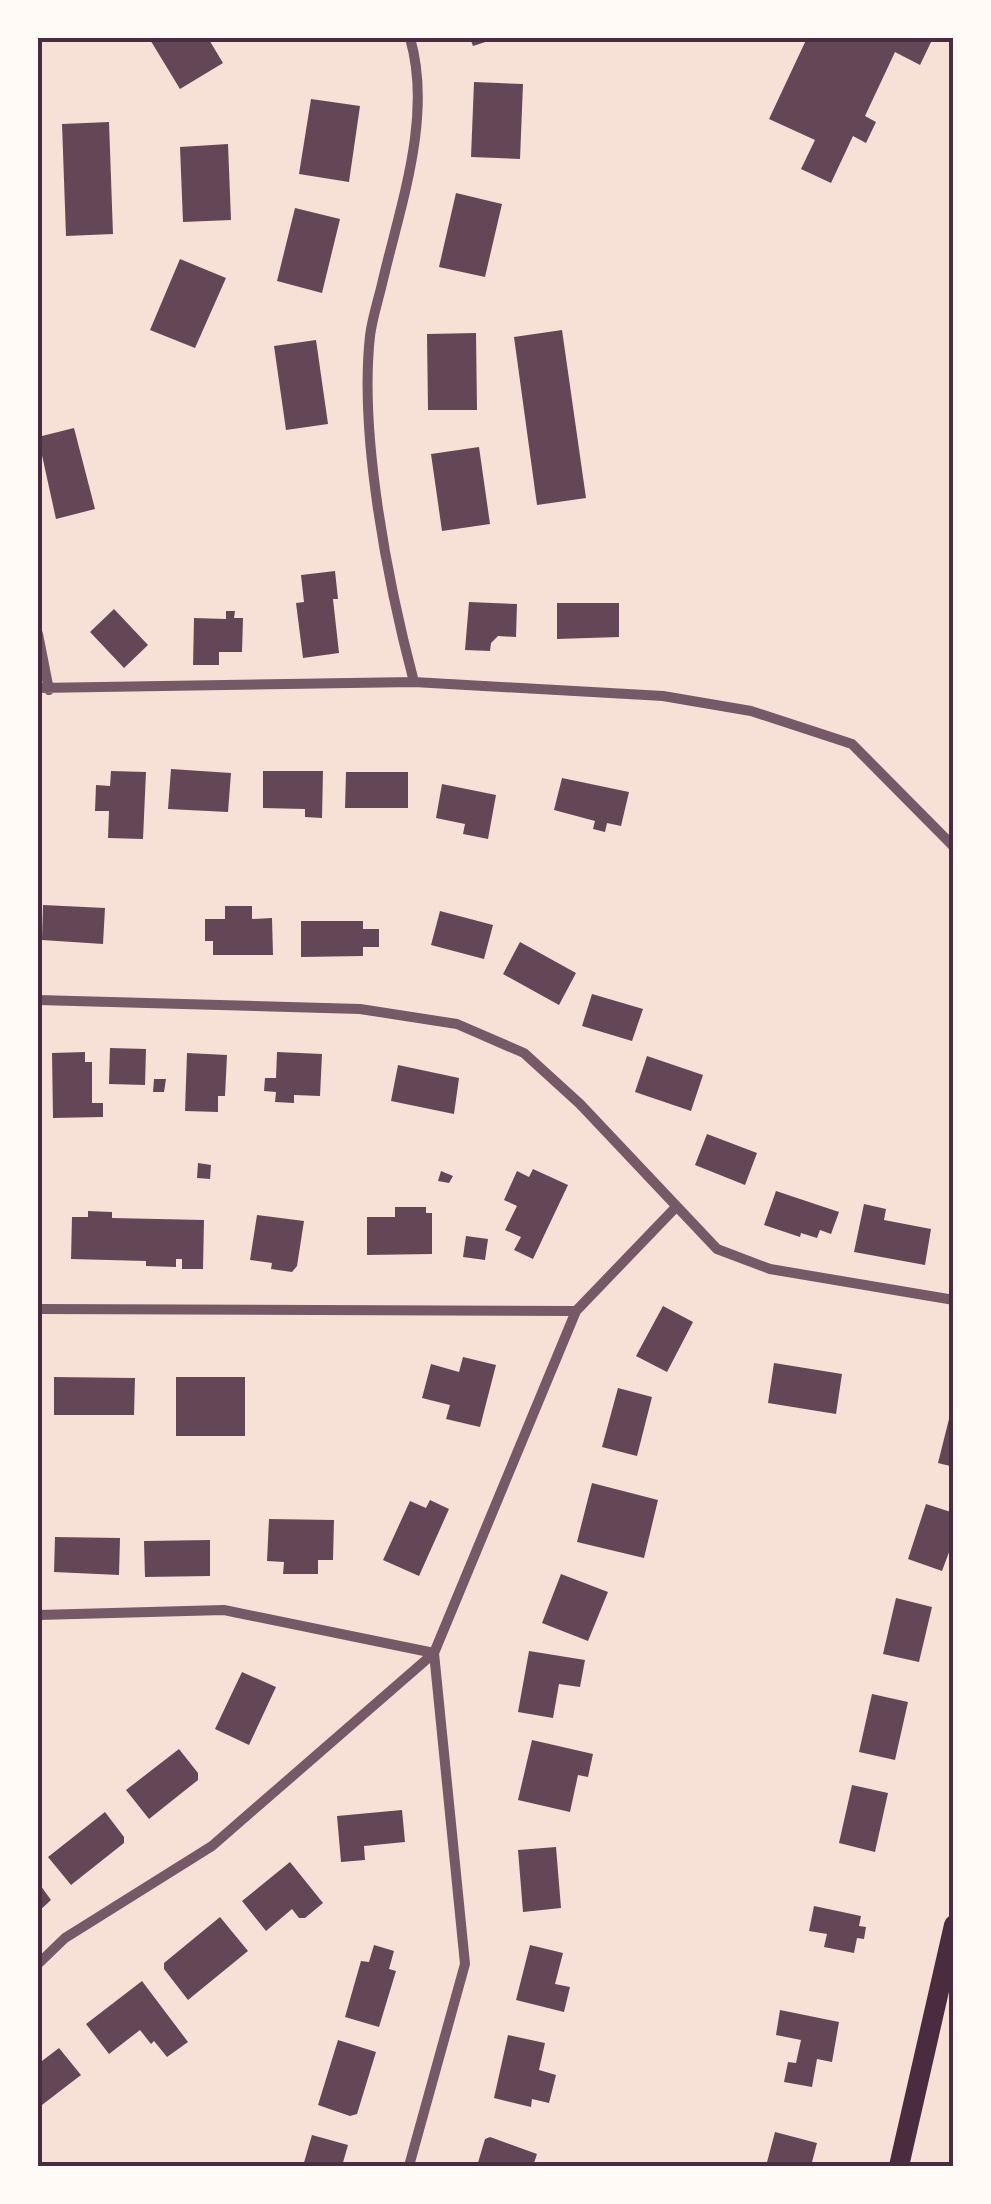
<svg xmlns="http://www.w3.org/2000/svg" width="991" height="2204" font-family="'Space Grotesk',sans-serif">
  <rect width="100%" height="100%" fill="#f7e1d7"/>
  <path fill="#644757" d="M149,38h59l15,25 -43,26z
    M470,38h28l-25,8z
    M807,38h126l-13,27 -25,-13 -30,64 11,6 -10,21 -13,-7 -22,47 -30,-14 14,-29 -46,-21z
    M474,82l49,2 -3,75 -49,-2z
    M311,99l49,7 -11,76 -50,-8z
    M109,122l4,112 -47,2 -4,-112z
    M228,144l3,76 -48,2 -3,-75z
    M456,193l46,11 -17,73 -46,-10z
    M295,208l45,11 -18,74 -45,-12z
    M180,259l46,19 -31,70 -45,-18z
    M562,330l24,168 -49,7 -23,-168z
    M476,333l1,77h-49l-1,-76z
    M316,340l12,84 -42,6 -12,-84z
    M74,428l21,81 -39,10 -18,-82z
    M479,447l11,77 -48,7 -11,-77z
    M335,571l3,28h-5l6,54 -36,5 -7,-55 8,-1 -3,-27z
    M469,602l48,2 -1,33 -18,-1 -7,7 -1,8 -25,-1z
    M557,603h62v34l-62,2z
    M114,609l34,36 -24,23 -34,-36z
    M226,611h9l-1,7h9l-1,34h-23v13h-26l1,-47 32,1z
    M171,769l60,4 -3,39 -60,-3z
    M111,771l35,1 -3,67 -35,-1 1,-27h-14l1,-26 14,1z
    M263,771h60l-1,47 -17,-1v-8l-42,-1z
    M346,772h62v36h-63z
    M562,778l67,14 -8,34 -14,-3 -2,9 -12,-3 2,-8 -41,-11z
    M442,784l54,11 -8,44 -25,-5 2,-10 -29,-6z
    M43,905l62,3 -2,36 -61,-4z
    M225,906h27v13l20,-1 1,37h-60v-14h-8v-22h20z
    M440,911l53,14 -9,34 -53,-14z
    M301,921h62v8h16v18h-16v9l-62,1z
    M520,942l56,31 -17,32 -56,-31z
    M592,994l51,15 -11,32 -50,-15z
    M110,1048l36,1 -1,36 -36,-1z
    M85,1052v10h7v41h11v14l-50,1 -1,-65z
    M277,1052l45,2 -2,42 -26,-1v8l-19,-1 1,-10 -12,-1 1,-13h11z
    M187,1053l40,2 -2,41h-7v16l-33,-1z
    M647,1056l56,19 -12,36 -56,-19z
    M398,1065l61,13 -5,36 -63,-13z
    M154,1079h12l-2,13h-11z
    M707,1134l50,19 -12,32 -50,-20z
    M198,1163l13,2 -1,14 -13,-1z
    M533,1169l35,16 -35,74 -19,-9 7,-13 -16,-7 12,-24 -13,-6 13,-29 12,6z
    M441,1171l12,5 -4,7 -11,-2z
    M776,1191l63,21 -8,22 -11,-4 -3,8 -16,-5 -1,4 -36,-12z
    M864,1204l22,5 -2,11 47,9 -6,36 -71,-13z
    M395,1207h31v6h6v41l-65,1v-38h28z
    M88,1211l24,1v6l92,2 -1,49h-21v-10h-6v8l-30,-1v-5l-75,-2 1,-42h16z
    M257,1215l47,6 -7,45 -5,6 -21,-3 1,-6 -22,-3z
    M466,1236l22,3 -3,21 -22,-3z
    M663,1306l30,16 -26,50 -31,-16z
    M463,1357l33,8 -16,62 -34,-8 4,-14 -28,-7 9,-34 28,8z
    M774,1363l68,11 -6,40 -68,-11z
    M54,1377l81,1 -1,37h-80z
    M176,1377h69v59h-69z
    M618,1388l34,9 -15,59 -35,-9z
    M952,1407h2v60l-16,-4z
    M592,1483l66,17 -14,58 -67,-16z
    M430,1500l19,9 -30,67 -36,-16 27,-59 16,7z
    M926,1504l28,9v26l-12,32 -34,-12z
    M269,1519l65,1 -1,40h-15v14h-35l1,-12 -17,-1z
    M55,1537l65,1 -1,37 -65,-3z
    M210,1540v36l-65,1 -1,-36z
    M561,1574l47,18 -20,49 -46,-18z
    M896,1598l36,9 -13,55 -36,-8z
    M529,1651l56,9 -5,27 -21,-3 -6,34 -35,-6z
    M242,1672l34,15 -27,58 -34,-16z
    M872,1694l36,8 -13,58 -36,-8z
    M532,1740l61,14 -5,23 -10,-2 -8,37 -52,-12z
    M179,1749l19,24v7l-49,39 -23,-29z
    M852,1785l36,8 -13,59 -36,-9z
    M402,1810l3,32 -41,4 1,14 -24,2 -4,-46z
    M105,1812l19,25v6l-53,42 -23,-28z
    M556,1847l5,61 -38,4 -5,-62z
    M290,1862l33,41 -18,15h-6l-7,-9 -26,22 -24,-30z
    M38,1882l13,18 -13,12z
    M814,1906l47,10 -2,10 7,1 -2,12 -7,-1 -3,15 -30,-6 3,-13 -18,-3z
    M220,1917l28,34 -60,49 -24,-31v-6z
    M374,1945l20,6 -5,18 7,2 -17,56 -34,-10 16,-56 8,1z
    M530,1945l33,8 -8,31 15,3 -6,25 -48,-12z
    M142,1981l46,61 -21,15 -13,-16 -3,3 -11,-14 -31,24 -23,-30z
    M780,2010l59,12 -7,40 -15,-3 -5,28 -28,-5 4,-20 8,1 5,-23 -25,-5z
    M508,2035l37,8 -6,27 17,5 -7,28 -17,-4 -1,8 -37,-9z
    M338,2040l38,12 -19,62 -7,2 -32,-11z
    M59,2048l22,27 -43,33v-44z
    M775,2132l42,11 -6,23h-45z
    M312,2135l36,10 -6,21h-39z
    M490,2137l47,17 -4,12h-56l8,-27z"/>
  <g fill="none" stroke-linecap="round" stroke-linejoin="round">
    <path stroke="#755966" stroke-width="10" d="M410,38c23,79 -10,168 -28,246 -4,17 -10,35 -12,52 -11,100 18,248 44,346
      M38,634l11,56
      M38,688l376,-6 249,14 88,15 101,33 102,103
      M38,1000l322,9 97,15 67,29 56,51 137,145 53,20 184,31
      M38,1309l538,2
      M38,1615l186,-5 210,43 31,311 -56,202
      M38,1964l27,-26 147,-92 222,-193 142,-342 100,-104"/>
    <path stroke="#4a2c40" stroke-width="20" d="M899,2166l55,-241"/>
  </g>
  <rect width="991" height="2204" fill="none" stroke="#fffaf5" stroke-width="80"/>
  <rect x="40" y="40" width="911" height="2124" fill="none" stroke="#4a2c40" stroke-width="4"/>
</svg>
